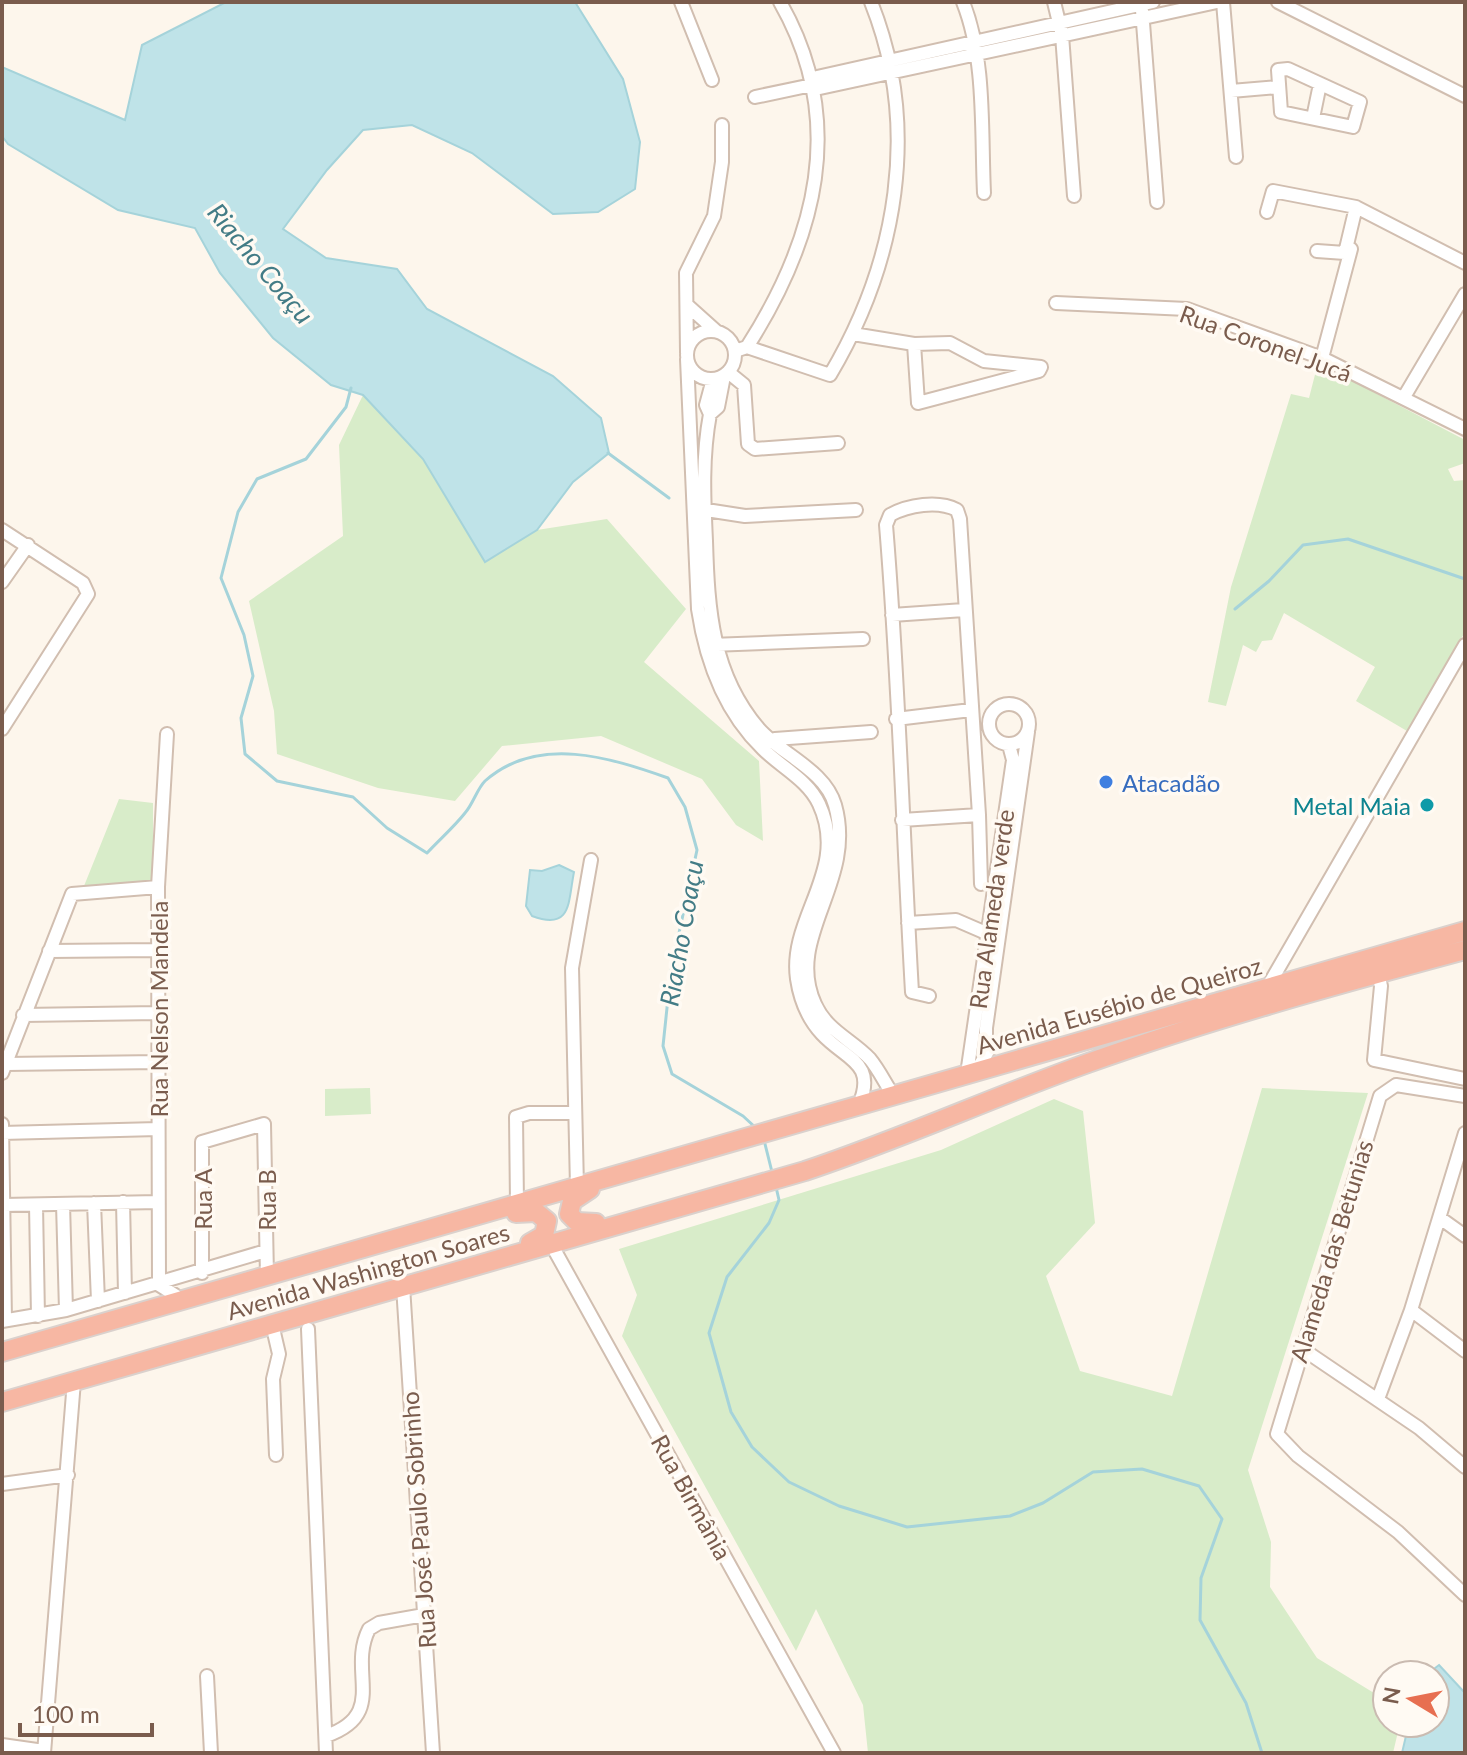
<svg xmlns="http://www.w3.org/2000/svg" width="1467" height="1755" font-family="Lato,sans-serif">
  <rect width="100%" height="100%" fill="#fdf6ec"/>
  <path fill="#d8ecc9" d="M1318,363l147,77v23l-17,6 6,12 11,-1v152l-58,99 -51,-30 19,-34 -91,-54 -12,27 -10,1 -6,11 -13,-7 -17,61 -18,-4 23,-115 60,-193 18,4z
    M363,395l60,64 62,102 52,-31 70,-11 79,90 -42,53 115,99 4,80 -27,-16 -34,-46 -101,-43 -99,10 -47,55 -77,-13 -101,-34 -3,-43 -25,-110 94,-65 -4,-91z
    M119,799l34,4v81l-69,2z
    M370,1088l1,26 -46,2v-27z
    M1262,1088l106,5 -120,377 23,72 -1,45 47,71 70,43v22h13l-7,30h-525l-5,-48 -47,-96 -20,42 -174,-315 15,-41 -18,-46 322,-99 113,-51 29,12 12,112 -49,53 34,95 92,25z"/>
  <path fill="#bfe3e8" stroke="#a5d3da" stroke-width="2" d="M226,2h349l48,77 17,63 -5,47 -37,23 -45,2 -81,-61 -60,-28 -49,5 -36,40 -44,59 43,29 71,11 30,40 126,67 48,42 8,35 -36,29 -36,48 -52,32 -62,-103 -60,-64 -32,-10 -58,-47 -53,-65 -25,-45 -77,-18 -110,-66 -6,-8v-69l123,53 17,-75z
    M559,865l15,7c-6,30 -2,59 -42,44l-6,-10 4,-36 12,1z
    M1439,1665l26,28v60h-63l7,-30h26v-48h-9z"/>
  <g fill="none" stroke-linecap="round" stroke-linejoin="round">
    <path stroke="#a5d3da" stroke-width="3" d="M351,388l-5,19 -40,52 -49,20 -19,33 -17,66 23,57 9,41 -12,42 4,36 32,27 76,16 34,31 40,25c12,-13 27,-26 38,-40 8,-9 12,-24 20,-32 53,-47 126,-23 183,-3l17,29 12,43 -26,120 -8,76 9,28 71,42 13,12
      M608,453l61,45
      M1235,609l34,-28 34,-36 45,-6 117,40
      M764,1140l8,32
      M776,1187l3,13 -10,23 -42,54 -18,56 22,79 21,35 37,35 50,24 68,21 103,-11 33,-13 50,-31 49,-3 57,17 23,33 -21,59 -1,42 46,83 16,50"/>
    <defs>
      <path id="minor" d="M681,2l31,78
        M963,2c23,58 18,129 21,191
        M1054,2l8,33 12,161
        M1223,2l13,155
        M1278,2l187,94
        M1142,10l15,192
        M1288,69l72,33 -7,25 -72,-15 -3,-42z
        M812,85l5,-8 336,-75
        M1231,91l48,-4
        M755,97l57,-12 8,3 397,-86
        M1313,118l7,-34
        M1356,207l109,56
        M1267,212l6,-21 83,16 -11,46 -28,-2
        M1056,303l131,6 135,49 143,71
        M687,305l29,26
        M687 355a24 24 0 1 1 48 0a24 24 0 1 1-48 0Z
        M853,334l61,10 36,-1 34,18 57,6 -2,4 -121,32 -4,-59
        M747,347l83,28c67,-113 91,-248 41,-373
        M735,351l12,-4c69,-108 101,-226 33,-345
        M687,353l-1,-80 28,-57 8,-54v-37
        M1322,358l29,-109
        M687,359l11,250c8,53 26,102 65,140 18,18 45,31 56,55 31,66 -31,113 -22,175 3,20 11,40 25,55 24,26 55,28 37,71
        M728,372l16,13 4,59 7,5 83,-6
        M724,376l-6,31 -8,7c-8,43 -6,84 -4,127 2,69 6,133 53,188 23,26 66,41 76,76 22,78 -51,131 -20,199 12,27 36,35 55,55 9,11 15,24 23,36
        M1404,397l61,-103
        M710,414l-4,-9 7,-26
        M700,509l45,7 111,-6
        M2,530l81,53 5,11 -86,135
        M2,582l26,-37
        M892,615l72,-5
        M711,645l152,-6
        M989 724a20 20 0 1 1 40 0a20 20 0 1 1-40 0Z
        M896,719l75,-9
        M167,734l-9,153 1,398 16,10 2,8
        M768,743l7,-4 96,-7
        M979,815l2,69
        M902,820l77,-5 -19,-296 -3,-9c-19,-10 -49,-5 -67,5l-4,10c13,155 17,312 26,467l17,4
        M908,923l48,-3 37,16
        M49,951l109,-1
        M1376,967l5,19 -7,74 91,19
        M1267,988l198,-343
        M23,1015l135,-2
        M6,1064l152,-2
        M976,1071l14,-23 -4,-5v-15l42,-296
        M2,1073l70,-179 86,-7
        M967,1074l46,-314 -4,-15
        M1465,1096l-69,-11 -16,11 -103,338 21,22 100,76 67,63
        M2,1124l3,196
        M2,1133l156,-4
        M577,1187l-5,-219 19,-108
        M123,1202l2,91
        M94,1203l4,98
        M63,1204l3,106
        M517,1204l-1,-87 13,-4h46
        M3,1205l155,-3
        M36,1205l2,111
        M1440,1218l25,18
        M550,1242l284,511
        M202,1273v-131l62,-18 3,152
        M403,1286l30,467
        M1411,1310l54,41
        M2,1321l64,-11 200,-59
        M272,1324l7,30 -6,25 3,76
        M308,1329l18,424
        M1301,1348l118,80 46,39
        M1378,1399l33,-89 54,-177
        M2,1484l66,-9
        M207,1676l4,77
        M326,1736c63,-22 21,-64 43,-107l10,-6 45,-8
        M2,1745l42,6
        M44,1753l30,-372"/>
      <path id="highway" d="M590,1189l-18,12 -3,13 8,8 19,1
        M516,1213l20,-1 11,9 -3,14 -14,8
        M2,1352l1463,-421
        M2,1402l803,-231c96,-32 188,-74 283,-108 123,-44 251,-79 377,-113"/>
    </defs>
    <use href="#minor" stroke="#d1beb0" stroke-width="16"/>
    <use href="#highway" stroke="#dad1cd" stroke-width="22"/>
    <use href="#minor" stroke="#fff" stroke-width="12"/>
    <use href="#highway" stroke="#f7b7a3" stroke-width="18"/>
  </g>
  <circle fill="#3f7fe0" stroke="#fffaf3" stroke-width="3" cx="1106" cy="782" r="8"/>
  <circle fill="#0f9aa8" stroke="#fffaf3" stroke-width="3" cx="1427" cy="805" r="8"/>
  <g text-anchor="middle" dominant-baseline="central" stroke-width="7" stroke-linejoin="round" paint-order="stroke">
    <g font-size="24" fill="#7a5c4d" stroke="#fffaf3">
      <text transform="translate(1266 343) rotate(20)">Rua Coronel Jucá</text>
      <text transform="translate(991 909) rotate(-82)">Rua Alameda verde</text>
      <text transform="translate(1119 1005) rotate(-16)">Avenida Eusébio de Queiroz</text>
      <text transform="translate(158 1009) rotate(-90)">Rua Nelson Mandela</text>
      <text transform="translate(202 1199) rotate(-90)">Rua A</text>
      <text transform="translate(266 1200) rotate(-90)">Rua B</text>
      <text transform="translate(1331 1251) rotate(-73)">Alameda das Betunias</text>
      <text transform="translate(368 1271) rotate(-16)">Avenida Washington Soares</text>
      <text transform="translate(692 1497) rotate(61)">Rua Birmânia</text>
      <text transform="translate(418 1520) rotate(-94)">Rua José Paulo Sobrinho</text>
    </g>
    <g font-size="24" fill="#366cbe" stroke="#fffaf3" text-anchor="start">
      <text x="1122" y="782">Atacadão</text>
    </g>
    <g font-size="24" fill="#0d838f" stroke="#fffaf3" text-anchor="end">
      <text x="1411" y="805">Metal Maia</text>
    </g>
    <g font-size="26" font-style="italic" fill="#437c86" stroke="#fffaf3">
      <text transform="translate(261 263) rotate(50)">Riacho Coaçu</text>
      <text transform="translate(681 933) rotate(-80)">Riacho Coaçu</text>
    </g>
  </g>
  <rect width="1467" height="1755" fill="none" stroke="#7a5c4d" stroke-width="8"/>
  <g transform="translate(1411 1699) rotate(280)"><circle r="38" fill="#fffaf3" stroke="#cabbb1" stroke-width="2"/>
  <path d="M0-6L14 30L0 20L-14 30Z" fill="#e76f51"/>
  <text y="-12" font-size="22" font-weight="bold" text-anchor="middle" fill="#7a5c4d">N</text>
  </g>
  <path d="M20 1723v12h132v-12" fill="none" stroke="#7a5c4d" stroke-width="4"/>
  <text x="32" y="1723" font-size="24" fill="#7a5c4d" stroke="#fffaf3" stroke-width="6" paint-order="stroke">100 m</text>
</svg>
